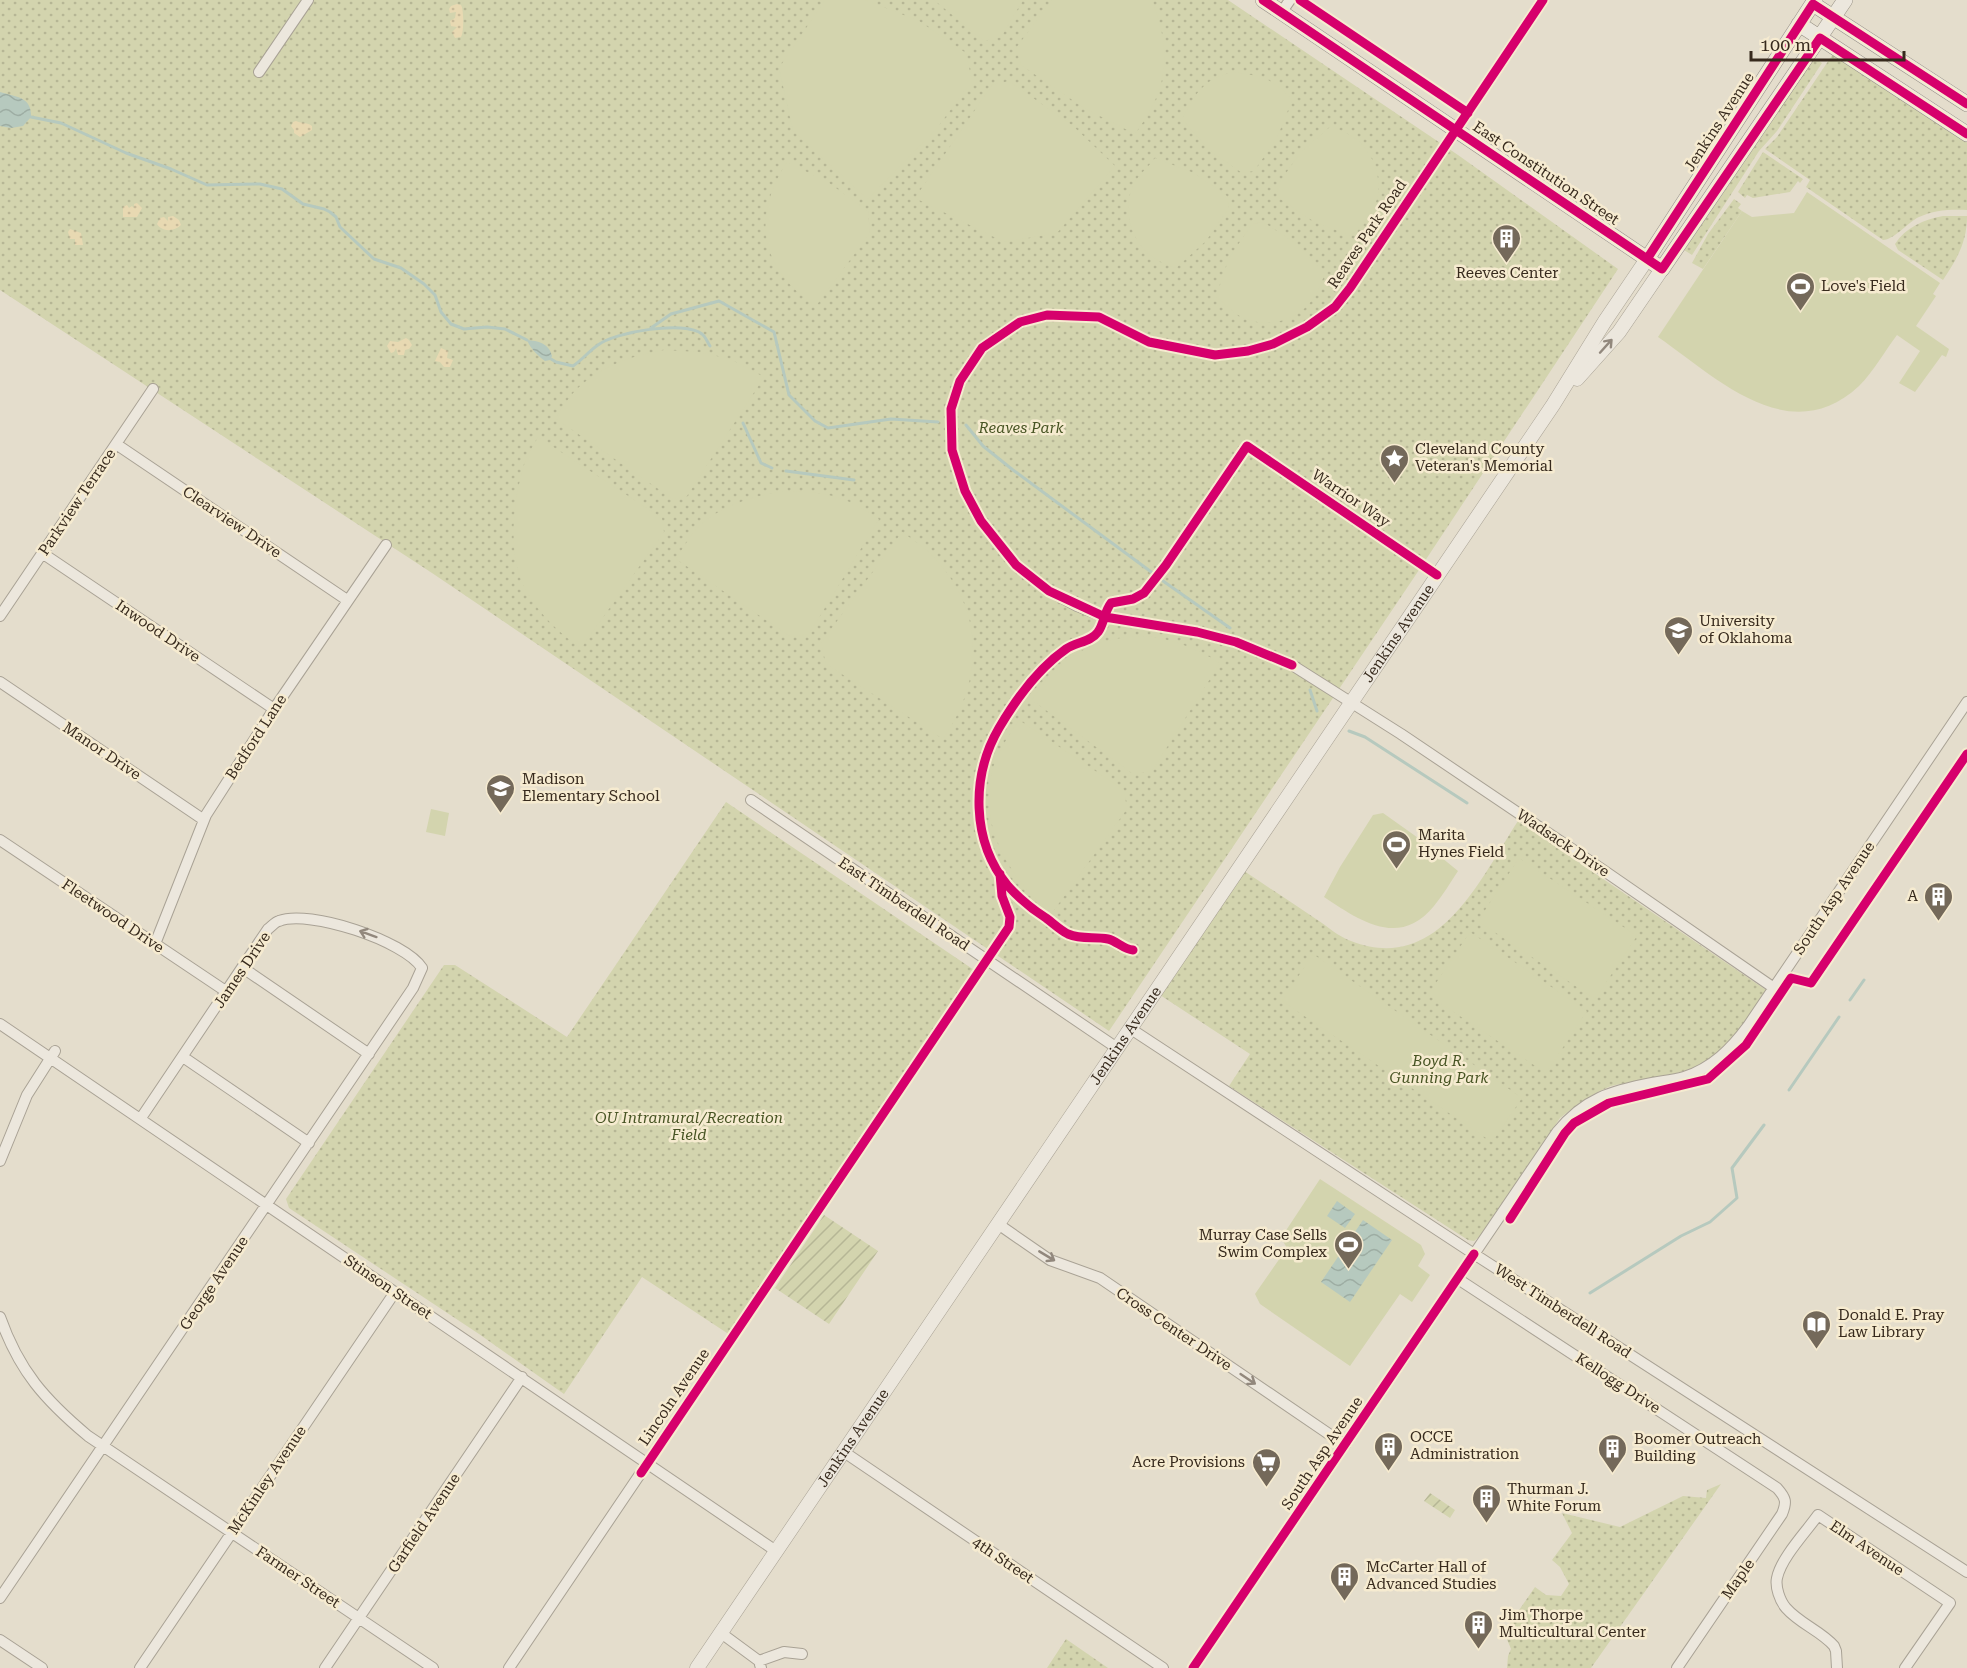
<svg xmlns="http://www.w3.org/2000/svg" width="1967" height="1668" font-family="'Roboto Serif',serif">
  <defs>
    <pattern id="grass-dots" width="8" height="8" patternUnits="userSpaceOnUse" patternTransform="scale(1.5)"><rect width="8" height="8" fill="#d3d4ae"/><path d="M2 2h.1M6 6h.1" fill="none" stroke="#b6b695" stroke-width="1.8" stroke-linecap="round"/></pattern>
    <pattern id="sand-dots" width="8" height="8" patternUnits="userSpaceOnUse" patternTransform="scale(1.5)"><rect width="8" height="8" fill="#e8d9b2"/><path d="M2 2h.1M6 6h.1" fill="none" stroke="#c8ba99" stroke-width="1.8" stroke-linecap="round"/></pattern>
    <pattern id="garden-furrows" width="10" height="10" patternUnits="userSpaceOnUse" patternTransform="scale(1.5)"><rect width="10" height="10" fill="#d3d4ae"/><path d="M-1 1l2-2M0 10L10 0M9 11l2-2" fill="none" stroke="#b6b695"/></pattern>
    <pattern id="water-waves" width="16" height="10" patternUnits="userSpaceOnUse" patternTransform="scale(1.5)"><rect width="16" height="10" fill="#b6c9be"/><path d="M0 5q4-4 8 0t8 0" fill="none" stroke="#9dada3"/></pattern>
  </defs>
  <rect width="100%" height="100%" fill="#e4ddcc"/>
  <path fill="url(#grass-dots)" d="M0,0h1228l230,155 160,114 -205,310 -304,452 -677,-458 -432,-283z
    M1833,54l134,88v68c-16,-1 -33,0 -48,7 -11,5 -25,23 -36,23l-77,-53 4,-7 -45,-31 12,-12z
    M1814,58l8,5 -45,68 -18,20 -67,104 -8,-5z
    M1763,152l40,27 -3,4 -2,-2 -8,11 -37,6 -6,-3 -2,3 -7,-6z
    M1734,199l7,5 -3,4 4,3 -39,58 -11,-6 16,-29z
    M1943,216h24c0,26 -10,43 -24,64l-45,-30 -3,-6c10,-16 29,-25 48,-28z
    M726,802l251,170 -247,363 -88,-58 -78,117 -85,-60 -190,-126 -3,-9 158,-234h11l112,72z
    M1518,821l248,169c-17,25 -32,53 -58,70 -22,14 -49,17 -75,22 -7,2 -15,2 -22,4 -18,7 -36,20 -51,32l-81,119 -5,4 -6,-1 -239,-154 21,-32 -90,-59 84,-124c24,16 48,32 72,48 11,7 23,18 35,22 87,34 128,-60 167,-120z
    M1721,1484l-130,184h-84l1,-12 3,-7 -7,-17 31,-45 11,8 15,1 8,-12 -9,-17 -8,-7 20,-27 -10,-20 58,14 63,-31 23,2 1,-8z
    M1066,1639l42,29h-61z"/>
  <path fill="url(#sand-dots)" d="M457,4l4,1c3,5 3,27 0,32l-6,1 -3,-6 5,-5 -6,-1 -1,-5 5,-3 1,-6 -6,1 -1,-4 2,-3z
    M296,121c7,3 11,1 16,5v4l-12,7 -6,-4v-3l-3,-4 2,-4z
    M137,203l5,5 -5,9h-14v-10l4,-2 2,3 3,-2 2,2v-4z
    M173,216l6,4 2,5c-7,7 -19,7 -24,-1l3,-6 4,-1 4,4v-4z
    M70,229l11,4 2,12h-8v-6h-5l-2,-7z
    M406,338l3,2 3,5 -3,4 -4,1 -1,5h-6l-2,-7 -2,4 -3,1 -4,-7 3,-5 8,1z
    M441,348l7,3 -1,7 6,2 -3,7h-6l-4,-5 -5,-1z"/>
  <path fill="url(#garden-furrows)" d="M824,1215l54,36 -49,73 -54,-36z
    M1430,1493l25,17 -5,8 -26,-17z"/>
  <path fill="#d3d4ae" d="M825,0h40l54,21 47,32 6,28 -35,47 -69,71 -75,-68 -14,-63z
    M934,0h89l-22,37 -17,4z
    M1052,0h100c20,53 17,88 -17,134l-51,-26 -63,-43 -5,-17z
    M1233,72l31,5 19,13 9,10 -15,38 -23,33 -12,2 -33,-23 -27,-31c14,-26 21,-40 51,-47z
    M1009,81l64,45 42,40 -58,67 -53,9 -89,-44 77,-113z
    M1331,126c8,4 17,7 25,13 20,16 30,48 16,72 -5,10 -14,16 -21,25l-38,-15 -34,-23 -2,-12 23,-33z
    M1155,158l39,15 33,23 2,12 -23,33 -30,27c-5,-2 -12,-4 -17,-7 -26,-14 -37,-46 -27,-73 5,-13 16,-20 23,-30z
    M787,162l42,21 39,28 2,22 -54,73c-56,-37 -65,-88 -29,-144z
    M1807,192l133,91 -7,11 3,2 -20,30 33,23 -3,8 -4,-2 -27,37 -16,-9 21,-32 -23,-16c-13,17 -23,36 -38,51 -70,65 -143,-9 -201,-49l84,-126 10,6 42,-4z
    M1263,222l34,22 28,30c-4,8 -6,17 -12,25 -15,21 -43,29 -67,20 -13,-5 -20,-15 -30,-22l13,-39 23,-34z
    M664,350l34,2 32,7 34,18 -77,119 -14,3 -118,-81c7,-9 14,-22 23,-30 25,-23 54,-32 86,-38z
    M538,437l124,81 2,14 -83,116c-22,-15 -41,-33 -54,-56 -21,-35 -14,-93 -2,-130 3,-9 9,-17 13,-25z
    M784,491c42,1 60,4 95,28l-70,115 -18,3 -115,-78c7,-11 15,-25 25,-35 24,-20 53,-28 83,-33z
    M902,532c13,9 26,18 36,30 48,54 44,120 5,177l-117,-75 -5,-21z
    M1142,636c30,2 53,12 78,27l-68,108 -19,3 -101,-74c27,-42 59,-62 110,-64z
    M1019,720l105,70 3,19 -75,104c-43,-34 -75,-89 -59,-145 5,-17 16,-33 26,-48z
    M431,809l18,4 -4,23 -19,-4z
    M1383,813l31,22 44,36c-8,12 -15,24 -24,35 -35,43 -75,14 -110,-9l16,-30 33,-52z
    M1519,858l118,78 -42,63 -117,-78z
    M1470,932l117,79 -41,62 -118,-78z
    M1313,954l209,144 -30,44 -210,-141z
    M1320,1179l101,66 4,9 -7,12 12,9 -18,27 -12,-8 -50,72 -90,-62 -5,-10 32,-46 -6,-10z"/>
  <path fill="url(#water-waves)" d="M0,92c15,5 32,4 31,25l-8,9 -12,2 -11,-2z
    M527,340c11,1 22,3 25,16l-2,4 -5,1c-7,-5 -15,-13 -18,-21z
    M1337,1201l18,13 -10,14 -18,-12z
    M1363,1220l29,20 -42,62 -29,-20z"/>
  <g fill="none" stroke-linecap="round" stroke-linejoin="round">
    <path stroke="#b6c9be" stroke-width="3" d="M31,117l30,6 65,30 45,16 36,16 53,-1 22,5 21,15 21,5 6,3 6,5 4,10 34,32 27,9 23,16 11,11 6,17 10,12 13,5 23,-2 18,2 22,11
      M651,328l20,-14 48,-13 55,31 15,63 26,26 13,7 63,-9 47,3
      M551,359l5,3 17,4c9,-6 16,-15 25,-21 16,-13 87,-25 104,-11 3,2 6,9 8,12
      M743,423l18,40 11,5
      M966,425l17,21 30,24 141,104
      M786,471l68,9
      M1163,581l67,47
      M1310,690l7,21
      M1349,731l16,6 102,66
      M1850,1000l14,-20
      M1789,1090l50,-73
      M1590,1293l91,-57 29,-14 27,-24 -5,-30 32,-43"/>
    <defs>
      <path id="minor" d="M1543,0l-193,288 -15,19 -28,20 -34,17 -25,7 -33,4 -66,-13 -50,-25 -52,-2 -27,7 -38,26 -22,33 -9,28 1,41 13,41 16,30 35,44 33,26 28,15 28,11 92,15 39,10 56,23 109,69 202,136 171,118
        M1281,13l9,-13
        M259,72l49,-72
        M116,444l231,156
        M1247,446l190,129
        M42,553l232,156
        M0,616l153,-227
        M0,682l204,138
        M751,800l366,248
        M0,840l227,152
        M155,944l51,-129 68,-106 112,-164
        M243,968l126,86
        M0,1024l776,527
        M1131,1029l343,225 493,318
        M183,1057l126,86
        M0,1161l27,-66 28,-44
        M998,1224l52,36 50,18 245,167
        M1458,1279l319,209c9,10 10,14 5,26l-105,154
        M0,1317c19,54 45,83 88,119l345,232
        M844,1452l319,216
        M0,1598l413,-610 9,-20c-17,-27 -113,-59 -143,-47 -4,1 -7,5 -11,8l-127,189
        M721,1633l38,28 2,7
        M0,1640l42,28
        M759,1661l25,-9 18,2
        M140,1668l255,-376
        M325,1668l197,-291
        M509,1668l223,-330
        M1193,1668l364,-536c28,-34 54,-41 95,-49 11,-2 22,-3 32,-6 28,-9 47,-28 64,-51l219,-324
        M1837,1668l-1,-17 -2,-5c-13,-15 -34,-22 -48,-38 -6,-7 -11,-21 -9,-30 4,-20 29,-46 41,-63l132,88 -45,65"/>
      <g id="tertiary">
        <path d="M1577,379l42,-47 43,-63"/>
        <path id="s1" d="M697,1668l856,-1263 52,-84 42,-62"/>
      </g>
      <path id="secondary" d="M1263,0l399,269 183,-269
        M1813,4l154,100
        M1799,24l168,110
        M1647,259l168,-259"/>
    </defs>
    <use href="#minor" stroke="#a9a295" stroke-width="12"/>
    <use href="#tertiary" stroke="#a9a295" stroke-width="15"/>
    <use href="#secondary" stroke="#989185" stroke-width="16"/>
    <use href="#minor" stroke="#ece7dd" stroke-width="10"/>
    <use href="#tertiary" stroke="#ece7dd" stroke-width="14"/>
    <use href="#secondary" stroke="#ece7dd" stroke-width="15"/>
    <defs>
      <path id="cycleway" d="M1263,0l399,269 158,-231 147,96
        M1300,0l168,113
        M1647,259l166,-255 154,100
        M1292,665l-56,-23 -39,-10 -92,-15 -56,-26 -33,-26 -35,-44 -16,-30 -13,-41 -1,-41 9,-28 22,-33 38,-26 27,-7 52,2 50,25 66,13 33,-4 25,-7 34,-17 28,-20 15,-19 193,-288
        M1133,950c-10,-1 -16,-9 -25,-11 -13,-3 -26,1 -40,-5 -8,-4 -15,-11 -22,-16 -14,-9 -27,-20 -38,-32 -37,-45 -37,-110 -9,-158 17,-29 40,-60 67,-79 10,-7 25,-7 32,-17 6,-8 6,-20 13,-29l22,-4 11,-6 22,-28 81,-119 190,129
        M1510,1219l55,-86 9,-10 35,-20 99,-24 38,-34 45,-67 20,5 156,-229
        M641,1473l368,-546 1,-10 -8,-21 -2,-22
        M1193,1668l281,-414"/>
    </defs>
    <use href="#cycleway" stroke="#f6ebd0" stroke-width="13"/>
    <use href="#cycleway" stroke="#d6006c" stroke-width="9"/>
  </g>
  <defs><path id="oneway-shaft" d="M-6 0H5M1.5-3L5.5 0L1.5 3" fill="none" stroke-width="1.6" stroke-linecap="round" stroke-linejoin="round" transform="scale(1.5)"/></defs>
  <g stroke="#92887d">
    <use href="#oneway-shaft" transform="translate(1606 346) rotate(-48)"/>
    <use href="#oneway-shaft" transform="translate(368 934) rotate(-160)"/>
    <use href="#oneway-shaft" transform="translate(1047 1256) rotate(31)"/>
    <use href="#oneway-shaft" transform="translate(1248 1379) rotate(34)"/>
  </g>
  <defs>
    <symbol id="building-pin" viewBox="-11 -11 22 30"><path d="M0 17L-7.5 6A9.5 9.5 0 1 1 7.5 6Z" fill="#74695a" stroke="#f6ebd0"/><path d="M-4-6H4V6H1V3H-1V6H-4ZM-2.5-4.3h1.7v1.8h-1.7ZM.8-4.3h1.7v1.8H.8ZM-2.5-1h1.7V.8h-1.7ZM.8-1h1.7V.8H.8Z" fill="#fff"/></symbol>
    <symbol id="stadium-pin" viewBox="-11 -11 22 30"><path d="M0 17L-7.5 6A9.5 9.5 0 1 1 7.5 6Z" fill="#74695a" stroke="#f6ebd0"/><path d="M0-5a6.5 5 0 1 0 0 10a6.5 5 0 1 0 0-10ZM-3.5-1.8h7v3.6h-7Z" fill="#fff"/></symbol>
    <symbol id="sight-pin" viewBox="-11 -11 22 30"><path d="M0 17L-7.5 6A9.5 9.5 0 1 1 7.5 6Z" fill="#74695a" stroke="#f6ebd0"/><path d="M0-6L1.8-2.2L6-1.7L2.9 1.2L3.7 5.4L0 3.3L-3.7 5.4L-2.9 1.2L-6-1.7L-1.8-2.2Z" fill="#fff"/></symbol>
    <symbol id="university-pin" viewBox="-11 -11 22 30"><path d="M0 17L-7.5 6A9.5 9.5 0 1 1 7.5 6Z" fill="#74695a" stroke="#f6ebd0"/><path d="M0-5L7-2L0 1L-7-2ZM-4 1L0 2.5L4 1V4Q0 6-4 4Z" fill="#fff"/></symbol>
    <symbol id="school-pin" viewBox="-11 -11 22 30"><path d="M0 17L-7.5 6A9.5 9.5 0 1 1 7.5 6Z" fill="#74695a" stroke="#f6ebd0"/><path d="M0-5L7-2L0 1L-7-2ZM-4 1L0 2.5L4 1V4Q0 6-4 4Z" fill="#fff"/></symbol>
    <symbol id="library-pin" viewBox="-11 -11 22 30"><path d="M0 17L-7.5 6A9.5 9.5 0 1 1 7.5 6Z" fill="#74695a" stroke="#f6ebd0"/><path d="M-6-4Q-3-5.5-.7-3.5V5Q-3 3-6 4ZM6-4Q3-5.5 .7-3.5V5Q3 3 6 4Z" fill="#fff"/></symbol>
    <symbol id="supermarket-pin" viewBox="-11 -11 22 30"><path d="M0 17L-7.5 6A9.5 9.5 0 1 1 7.5 6Z" fill="#74695a" stroke="#f6ebd0"/><path d="M-6-5.5h2.5l.6 2H6L4.5 2H-2.5L-4.4-4H-6ZM-1.5 3.2a1.3 1.3 0 1 0 .1 0ZM3 3.2a1.3 1.3 0 1 0 .1 0Z" fill="#fff"/></symbol>
  </defs>
  <g fill-rule="evenodd">
    <use href="#building-pin" x="1490" y="222" width="33" height="45"/>
    <use href="#stadium-pin" x="1784" y="270" width="33" height="45"/>
    <use href="#sight-pin" x="1378" y="442" width="33" height="45"/>
    <use href="#university-pin" x="1662" y="614" width="33" height="45"/>
    <use href="#school-pin" x="484" y="772" width="33" height="45"/>
    <use href="#stadium-pin" x="1380" y="828" width="33" height="45"/>
    <use href="#building-pin" x="1922" y="880" width="33" height="45"/>
    <use href="#stadium-pin" x="1332" y="1228" width="33" height="45"/>
    <use href="#library-pin" x="1800" y="1308" width="33" height="45"/>
    <use href="#building-pin" x="1372" y="1430" width="33" height="45"/>
    <use href="#building-pin" x="1596" y="1432" width="33" height="45"/>
    <use href="#supermarket-pin" x="1250" y="1446" width="33" height="45"/>
    <use href="#building-pin" x="1470" y="1482" width="33" height="45"/>
    <use href="#building-pin" x="1328" y="1560" width="33" height="45"/>
    <use href="#building-pin" x="1462" y="1608" width="33" height="45"/>
  </g>
  <g text-anchor="middle" dominant-baseline="central" stroke-width="5" stroke-linejoin="round" paint-order="stroke">
    <g font-size="15" fill="#372a1d" stroke="#f6ebd0">
      <text transform="translate(1719 122) rotate(-57)">Jenkins Avenue</text>
      <text transform="translate(1546 173) rotate(34)">East Constitution Street</text>
      <text transform="translate(1367 234) rotate(-56)">Reaves Park Road</text>
      <text transform="translate(1351 498) rotate(34)">Warrior Way</text>
      <text transform="translate(77 502) rotate(-56)">Parkview Terrace</text>
      <text transform="translate(232 522) rotate(34)">Clearview Drive</text>
      <text transform="translate(158 631) rotate(34)">Inwood Drive</text>
      <text stroke="none"><textPath href="#s1" startOffset="1250">Jenkins Avenue</textPath></text>
      <text transform="translate(256 737) rotate(-57)">Bedford Lane</text>
      <text transform="translate(102 751) rotate(34)">Manor Drive</text>
      <text transform="translate(1563 843) rotate(34)">Wadsack Drive</text>
      <text transform="translate(1834 898) rotate(-56)">South Asp Avenue</text>
      <text transform="translate(904 904) rotate(34)">East Timberdell Road</text>
      <text transform="translate(113 916) rotate(34)">Fleetwood Drive</text>
      <text transform="translate(242 970) rotate(-56)">James Drive</text>
      <text stroke="none"><textPath href="#s1" startOffset="764">Jenkins Avenue</textPath></text>
      <text transform="translate(214 1283) rotate(-56)">George Avenue</text>
      <text transform="translate(388 1287) rotate(34)">Stinson Street</text>
      <text transform="translate(1563 1311) rotate(33)">West Timberdell Road</text>
      <text transform="translate(1174 1329) rotate(34)">Cross Center Drive</text>
      <text transform="translate(1618 1383) rotate(33)">Kellogg Drive</text>
      <text transform="translate(674 1397) rotate(-56)">Lincoln Avenue</text>
      <text stroke="none"><textPath href="#s1" startOffset="278">Jenkins Avenue</textPath></text>
      <text transform="translate(1322 1453) rotate(-56)">South Asp Avenue</text>
      <text transform="translate(267 1480) rotate(-56)">McKinley Avenue</text>
      <text transform="translate(424 1523) rotate(-56)">Garfield Avenue</text>
      <text transform="translate(1867 1548) rotate(34)">Elm Avenue</text>
      <text transform="translate(1003 1560) rotate(34)">4th Street</text>
      <text transform="translate(298 1577) rotate(34)">Farmer Street</text>
      <text transform="translate(1738 1579) rotate(-55)">Maple</text>
    </g>
    <g font-size="15" fill="#372a1d" stroke="#f6ebd0" text-anchor="start">
      <text x="1507" y="273" text-anchor="middle">Reeves Center</text>
      <text x="1821" y="286">Love's Field</text>
      <text x="1415" y="449">Cleveland County<tspan x="1415" dy="17">Veteran's Memorial</tspan></text>
      <text x="1699" y="621">University<tspan x="1699" dy="17">of Oklahoma</tspan></text>
      <text x="522" y="779">Madison<tspan x="522" dy="17">Elementary School</tspan></text>
      <text x="1418" y="835">Marita<tspan x="1418" dy="17">Hynes Field</tspan></text>
      <text x="1918" y="896" text-anchor="end">A</text>
      <text x="1327" y="1235" text-anchor="end">Murray Case Sells<tspan x="1327" dy="17">Swim Complex</tspan></text>
      <text x="1838" y="1315">Donald E. Pray<tspan x="1838" dy="17">Law Library</tspan></text>
      <text x="1410" y="1437">OCCE<tspan x="1410" dy="17">Administration</tspan></text>
      <text x="1634" y="1439">Boomer Outreach<tspan x="1634" dy="17">Building</tspan></text>
      <text x="1245" y="1462" text-anchor="end">Acre Provisions</text>
      <text x="1507" y="1489">Thurman J.<tspan x="1507" dy="17">White Forum</tspan></text>
      <text x="1366" y="1567">McCarter Hall of<tspan x="1366" dy="17">Advanced Studies</tspan></text>
      <text x="1499" y="1615">Jim Thorpe<tspan x="1499" dy="17">Multicultural Center</tspan></text>
    </g>
    <g font-size="15" font-style="italic" fill="#475423" stroke="#f6ebd0">
      <text x="1021" y="428">Reaves Park</text>
      <text x="1439" y="1061">Boyd R.<tspan x="1439" dy="17">Gunning Park</tspan></text>
      <text x="689" y="1118">OU Intramural/Recreation<tspan x="689" dy="17">Field</tspan></text>
    </g>
  </g>
  <path d="M1751 51v9h153v-9" fill="none" stroke="#372a1d" stroke-width="3"/>
  <text x="1760" y="51" font-size="18" fill="#372a1d" stroke="#f6ebd0" stroke-width="4.5" paint-order="stroke">100 m</text>
</svg>
